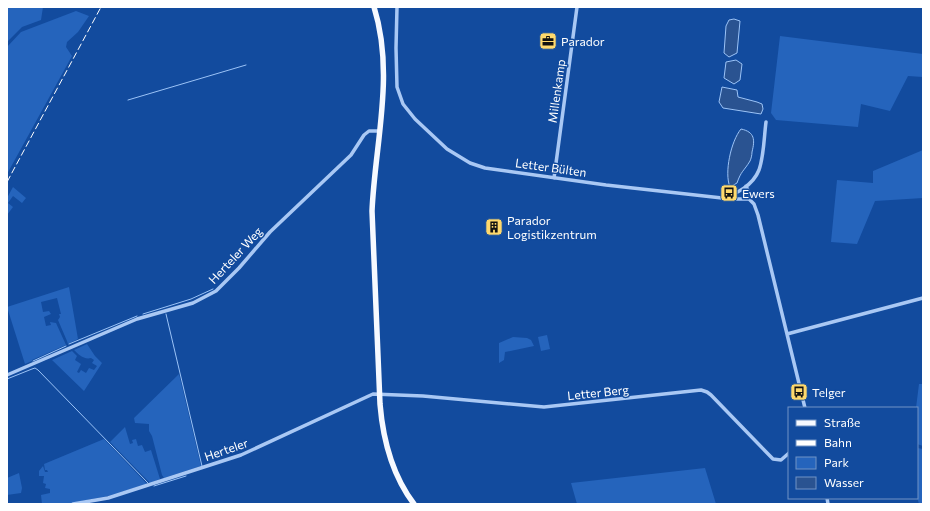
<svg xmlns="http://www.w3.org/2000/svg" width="930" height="511" font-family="Commissioner,sans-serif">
  <rect width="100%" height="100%" fill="#124b9e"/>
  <path fill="#2564bc" d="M7,7h36l-2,13 -19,7 -15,15z
    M76,11l13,5 -11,16 -11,10 -1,5 6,9 -65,118 1,-40 -1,-1v-86l14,-15z
    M780,36l143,18v23l-15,-1 -18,35 -29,-7 -3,23 -82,-7 -5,-7z
    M923,150v48l-48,3 -18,43 -26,-2 6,-62 36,3v-12z
    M13,187l13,11 -4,5 -9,-7 -5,7 5,4 -6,8v-17z
    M69,287l9,52 -10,5 -1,-3 -9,-21 2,-3 -1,-3h2l-4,-16 -16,4 2,10 6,-1 2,3 -7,3 2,9 5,-1 -1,-3 6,1 10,22 -34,15v1l-7,3 -18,-57z
    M547,335l3,14 -9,2 -3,-14z
    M513,337l14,1 4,2 3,6 -29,6 -1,8 -5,3v-20z
    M87,344l8,12 7,7 -18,28 -32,-31 20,-9 5,5 -2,4 6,4 -4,8 2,1 2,-3 5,3 3,-5 5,2 3,-4 -5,-3 2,-3 -3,-2c-7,2 -13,-4 -17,-8z
    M179,374l22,92 -37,12 -2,-3 -10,-39 -3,-5v-7l-14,-1 -1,-5z
    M919,384h4v62l-6,-2 -1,-36z
    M125,427l5,17 3,-1 -1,-3 4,-1 2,7 4,-1 3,7 6,-2 9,29 -10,4 -40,-41z
    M104,439l43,45 -39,12 -42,8h-24l-1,-9 9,-2v-4l-5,-1 1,-4 -3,-1 1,-7h-5v-5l4,-5 2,6h3l-1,-2h-2l-1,-6z
    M917,448l6,1v55h-4l-2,-7z
    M705,468l11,36h-139l-6,-21z
    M19,473l3,15 -1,5 -14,2v-17z"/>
  <path fill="#2a5391" stroke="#9bc3f7" d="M734,19l6,2 -3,32 -8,4 -5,-4 2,-27 3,-6z
    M736,60l6,4 -2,16 -6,4 -10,-6 2,-16z
    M722,87l15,3 1,7 19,5 5,2 1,5 -2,5 -38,-6 -4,-6z
    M741,129c14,3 14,11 11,23 0,3 -1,7 -2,9 -6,10 -9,10 -13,22l-7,4c-6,-14 1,-46 11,-58z"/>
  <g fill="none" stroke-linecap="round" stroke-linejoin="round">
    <path stroke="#9bc3f7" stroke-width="1" d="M128,100l118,-35
      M143,314l48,-15 22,-10
      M166,314l36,152
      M69,344l68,-28
      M33,361l33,-15
      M7,379l25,-10 3,-1 3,2 110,113
      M154,486l32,-10"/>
    <path stroke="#a9c8f4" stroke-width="3.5" d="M397,7l-1,41 1,39 6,17 12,15 32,30 23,14 15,5 121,17 116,13c15,-4 31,-13 37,-28 5,-14 5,-33 7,-48
      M554,178l23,-171
      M746,186l4,9 -1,4
      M727,199h22
      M749,199l5,5 4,11 47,193
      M787,334l136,-36
      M7,375l130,-56 56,-16 23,-12 23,-23 31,-36 81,-77 13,-20 5,-4h10
      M827,498l1,6
      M73,504l35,-6 133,-43 132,-61 50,2 121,11 157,-17 6,2 4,3 62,64 8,1 8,-7"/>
    <path stroke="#f6f9ff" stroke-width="5.5" d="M374,7c21,67 1,136 -2,204l8,193c3,36 12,71 34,100"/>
    <path stroke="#fff" stroke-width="1" stroke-dasharray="7 3" stroke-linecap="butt" d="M7,182l94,-175"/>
  </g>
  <defs>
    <symbol id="office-square" viewBox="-11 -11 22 22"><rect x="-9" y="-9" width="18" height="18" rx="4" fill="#ffd96c" stroke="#124b9e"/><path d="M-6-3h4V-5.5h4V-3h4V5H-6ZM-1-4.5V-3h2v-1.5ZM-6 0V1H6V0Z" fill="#111"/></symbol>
    <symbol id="bus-square" viewBox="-11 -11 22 22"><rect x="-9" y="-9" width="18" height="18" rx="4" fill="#ffd96c" stroke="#124b9e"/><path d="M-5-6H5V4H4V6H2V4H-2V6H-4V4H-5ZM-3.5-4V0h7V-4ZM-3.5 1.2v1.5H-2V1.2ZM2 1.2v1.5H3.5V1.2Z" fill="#111"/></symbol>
    <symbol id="building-square" viewBox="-11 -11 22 22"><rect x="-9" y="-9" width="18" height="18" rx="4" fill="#ffd96c" stroke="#124b9e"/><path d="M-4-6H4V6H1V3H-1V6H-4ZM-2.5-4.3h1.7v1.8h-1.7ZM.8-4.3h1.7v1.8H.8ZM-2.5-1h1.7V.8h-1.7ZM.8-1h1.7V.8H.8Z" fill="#111"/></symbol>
  </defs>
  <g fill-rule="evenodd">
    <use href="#office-square" x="538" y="31" width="20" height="20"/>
    <use href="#bus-square" x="719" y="183" width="20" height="20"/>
    <use href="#building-square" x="484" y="217" width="20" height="20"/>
    <use href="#bus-square" x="789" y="382" width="20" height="20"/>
  </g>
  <g text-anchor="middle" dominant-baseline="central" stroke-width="3" stroke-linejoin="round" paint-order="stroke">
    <g font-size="12" fill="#fff" stroke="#124b9e" text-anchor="start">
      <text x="561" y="41">Parador</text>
      <text x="742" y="193">Ewers</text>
      <text x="507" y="220">Parador<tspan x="507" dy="14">Logistikzentrum</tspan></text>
      <text x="812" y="392">Telger</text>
    </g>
    <g font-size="12" fill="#fff" stroke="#124b9e">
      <text transform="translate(556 91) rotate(-82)">Millenkamp</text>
      <text transform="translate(551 167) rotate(8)">Letter Bülten</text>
      <text transform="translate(235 255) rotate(-47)">Herteler Weg</text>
      <text transform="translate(598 392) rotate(-6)">Letter Berg</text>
      <text transform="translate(226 449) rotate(-19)">Herteler</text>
    </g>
  </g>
  <rect width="930" height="511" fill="none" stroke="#ffffff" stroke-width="16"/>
  <rect x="788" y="407" width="130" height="92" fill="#124b9e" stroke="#7193c5"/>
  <rect x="796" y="420" width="20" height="6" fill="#f6f9ff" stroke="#7193c5"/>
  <text x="824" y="427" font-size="12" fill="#ffffff">Straße</text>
  <rect x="796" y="440" width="20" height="6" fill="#ffffff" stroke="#7193c5"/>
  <text x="824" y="447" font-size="12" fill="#ffffff">Bahn</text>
  <rect x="796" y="457" width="20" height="12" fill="#2564bc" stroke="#7193c5"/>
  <text x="824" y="467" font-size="12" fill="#ffffff">Park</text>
  <rect x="796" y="477" width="20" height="12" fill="#2a5391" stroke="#7193c5"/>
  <text x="824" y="487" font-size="12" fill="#ffffff">Wasser</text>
</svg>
